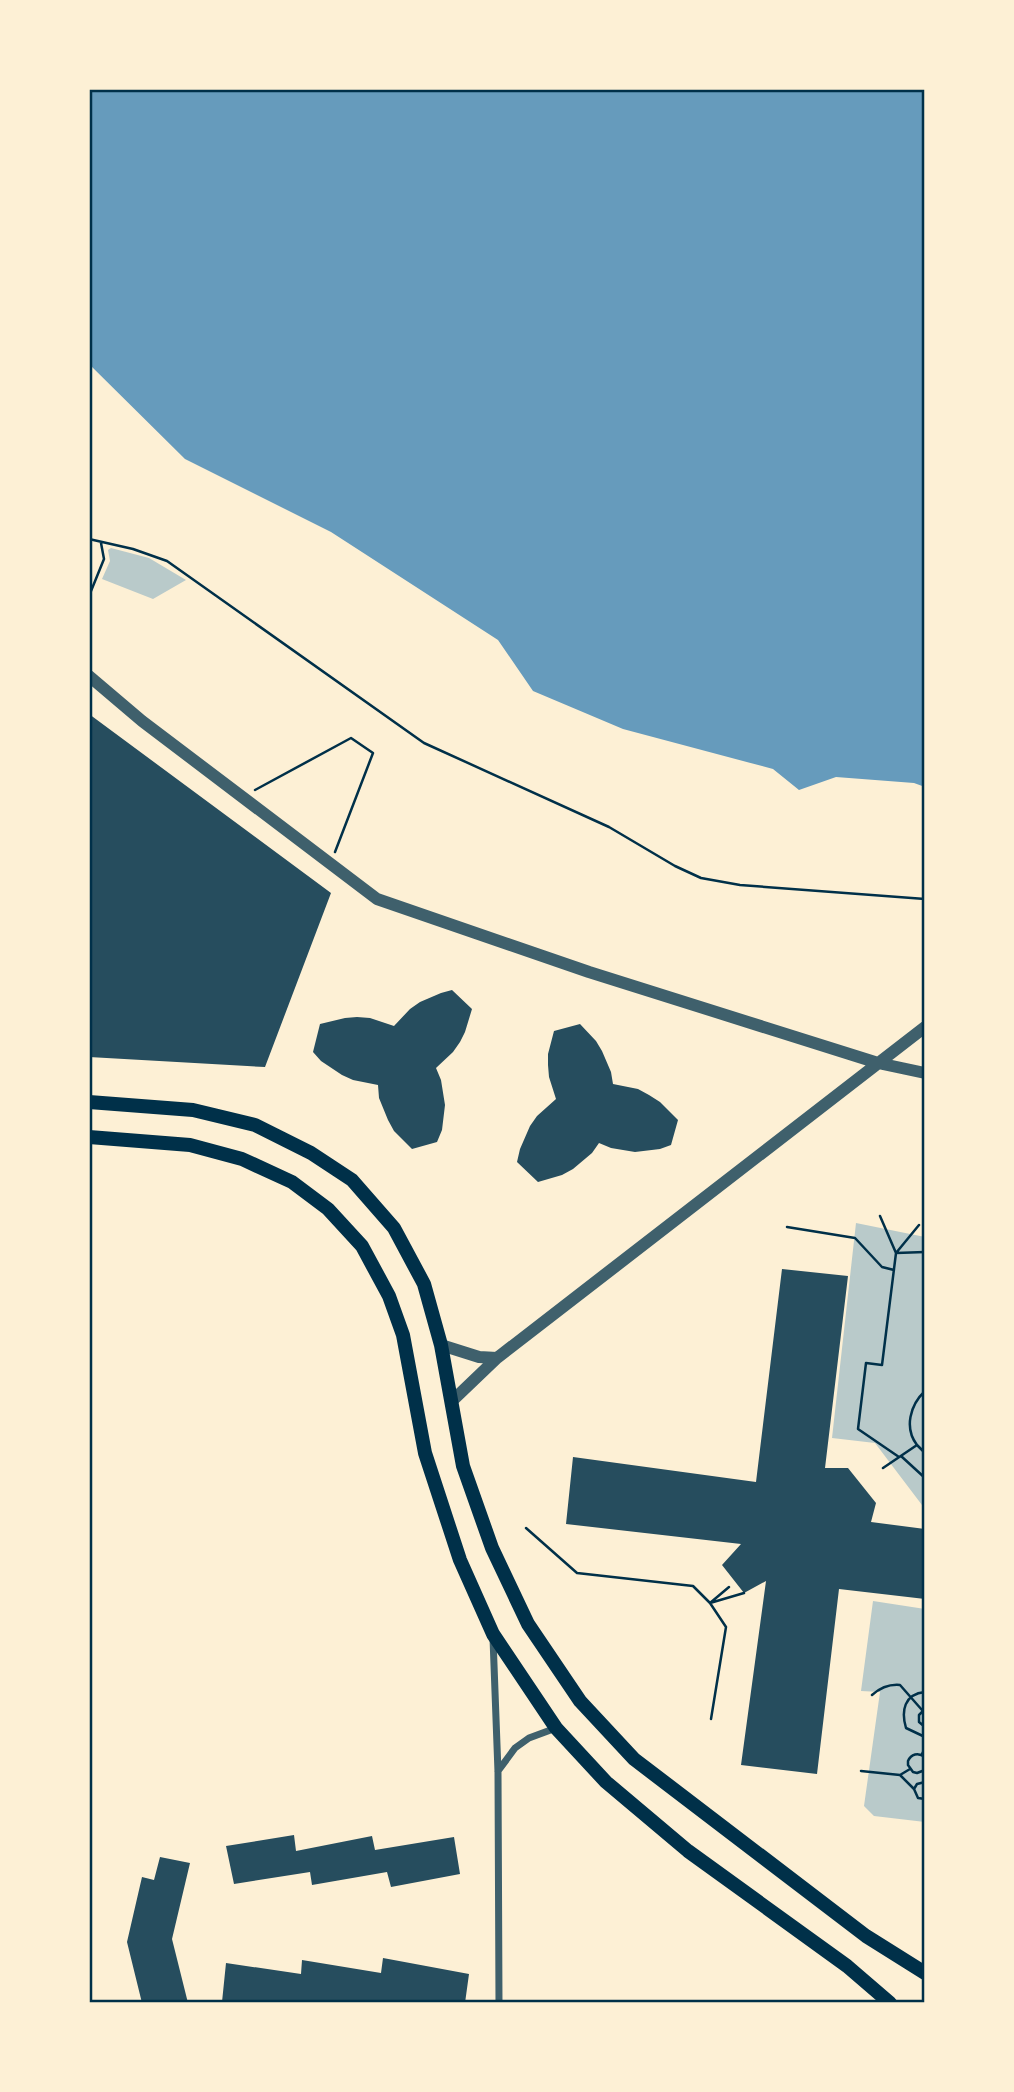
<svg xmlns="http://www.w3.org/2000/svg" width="1014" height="2092" font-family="Lato,sans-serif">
  <rect width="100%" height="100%" fill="#fdf0d5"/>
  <path fill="#b9caca" d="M111,548l38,10 37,22 -33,19 -51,-20 8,-18 -2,-11z
    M856,1223l69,14v272l-50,-66 -43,-5z
    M873,1601l52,8v213l-51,-6 -10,-10 16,-114 -19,-1z"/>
  <path fill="#669bbc" d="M89,89h836v698l-11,-4 -78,-6 -37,13 -26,-21 -150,-40 -90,-38 -35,-51 -167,-108 -146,-73 -96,-95z"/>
  <path fill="#264d5e" d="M89,714l242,179 -66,174 -176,-10z
    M452,990l20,19 -7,23 -5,10 -7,10 -17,16 5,12 4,25 -3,25 -5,12 -25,7 -18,-18 -6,-11 -9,-22 -1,-13 -25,-5 -11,-5 -21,-14 -8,-9 7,-28 25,-6 12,-1 13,1 24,8 16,-17 10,-7 21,-9z
    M580,1024l16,17 6,10 9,21 2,12 25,5 11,6 11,7 18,18 -7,25 -11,4 -25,3 -24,-4 -12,-5 -7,10 -19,16 -11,6 -24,7 -21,-20 3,-13 10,-23 7,-10 19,-17 -7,-22 -1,-12v-11l6,-23z
    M782,1269l66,7 -23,192h23l28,35 -5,19 54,7v70l-86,-10 -22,185 -76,-9 25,-184 -22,12 -22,-28 19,-21 -175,-20 7,-67 183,25z
    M294,1835l2,16 76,-15 3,14 79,-13 6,37 -69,13 -4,-15 -75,13 -2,-13 -76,12 -8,-38z
    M160,1857l30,6 -18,76 16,64h-46l-15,-61 15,-65 12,3z
    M383,1958l86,16 -4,29h-68l-18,-3v3h-64l-17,-3v3l-76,-1 4,-39 75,11 1,-14 79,13z"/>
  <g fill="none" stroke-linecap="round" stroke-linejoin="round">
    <path stroke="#003049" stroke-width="2.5" d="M89,539l44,10 34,12 257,182 185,84 66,39 26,12 39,7 185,14
      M89,596l15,-37 -3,-16
      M255,790l96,-52 22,15 -38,99
      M880,1216l16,37 29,-1
      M787,1227l68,11 27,29 12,3
      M917,1445c-13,-17 -7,-40 8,-54
      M901,1456l24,22
      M899,1457l-41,-28 8,-66 16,2 14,-112 23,-28
      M883,1468l34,-23 8,8
      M526,1528l51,45 116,13 17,17 16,24 -15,92
      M729,1587l-19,16 34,-10
      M925,1692c-21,2 -24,19 -19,36l19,9
      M872,1695c8,-7 17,-11 28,-10l22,25
      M925,1709l-6,6v7l6,5
      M922,1754l3,-6
      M925,1757c-7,-5 -14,-3 -17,4v4l5,7 4,1 8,-3
      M861,1771l39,4 10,-6
      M900,1775l14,14
      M925,1782l-8,2 -3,5 4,9 7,1"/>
    <path stroke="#3f606c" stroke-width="7" d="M493,1638l5,134 1,231
      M498,1771l17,-23 14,-10 27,-10"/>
    <path stroke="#3f606c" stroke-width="12" d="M89,676l53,45 235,178 212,73 289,91 47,10
      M441,1345l38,12 18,1
      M451,1402l46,-44 428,-331"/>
    <path stroke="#003049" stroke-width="14" d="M89,1102l104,8 62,15 56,28 41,27 42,48 30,56 17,61 22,121 29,82 36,76 52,77 54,58 232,177 59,37
      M89,1137l101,8 52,14 50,23 36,27 34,37 27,50 14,39 22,118 35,107 33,74 63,94 50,54 82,69 159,115 43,37"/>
  </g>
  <rect width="1014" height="2092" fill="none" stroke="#fdf0d5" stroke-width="182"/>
  <rect x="91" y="91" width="832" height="1910" fill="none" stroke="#003049" stroke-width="2.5"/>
</svg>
